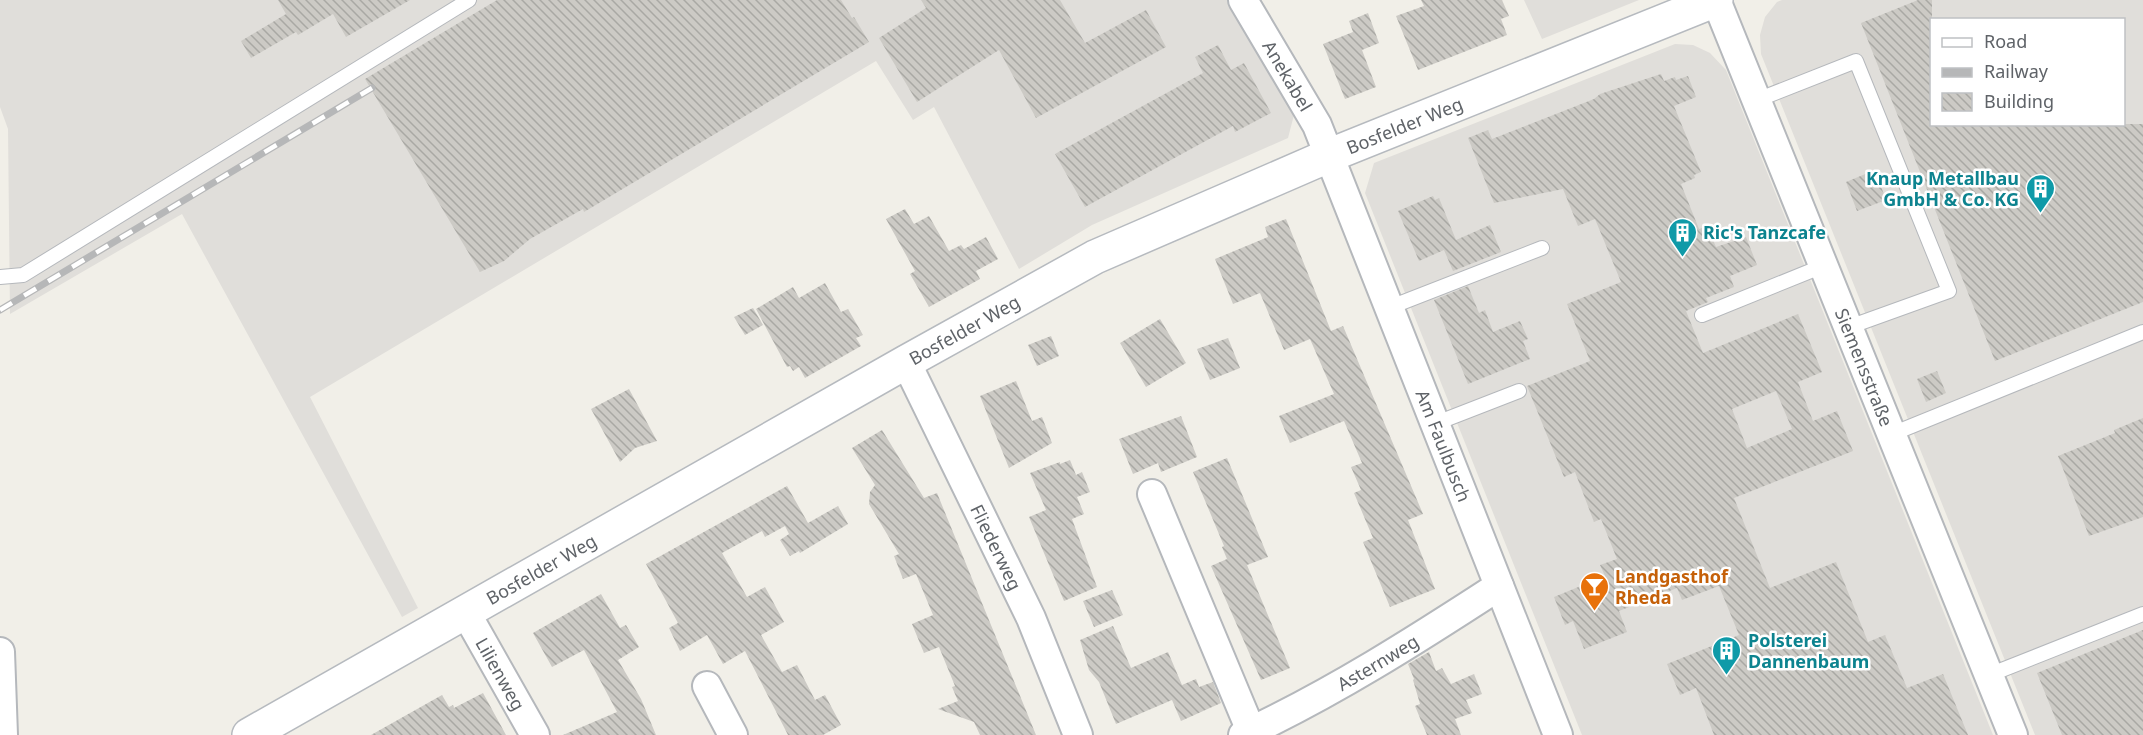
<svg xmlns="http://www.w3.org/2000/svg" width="2143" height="735" font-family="'Noto Sans',sans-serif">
  <defs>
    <pattern id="building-back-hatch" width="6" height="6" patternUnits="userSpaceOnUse" patternTransform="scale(1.5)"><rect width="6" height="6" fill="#cccac5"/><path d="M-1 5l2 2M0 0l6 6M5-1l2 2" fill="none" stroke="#a9a8a4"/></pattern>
  </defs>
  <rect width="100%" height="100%" fill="#f1efe8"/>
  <path fill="#e0deda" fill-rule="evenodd" d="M0,0h1227l67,115 -6,23 -196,87 -73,44 -85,-162 -21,13 -37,-59 -566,336 108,211 -16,9 -220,-403 -172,100 -2,-185 -8,-22z
    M1524,0h115l-97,39z
    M1782,0h361v735h-108l-274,-681 -1,-19 5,-18 12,-15zM1932,20h192v104h-192z
    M1675,44l18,1 17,8 16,17 267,665h-411l-217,-542 9,-30z"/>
  <path fill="url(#building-back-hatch)" fill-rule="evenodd" d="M278,0h132l-64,37 -13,-23 -35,21 -2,-3 -45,26 -10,-17 45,-27z
    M497,0h344l11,18 2,-1 15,25 -285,170 -1,-3 -53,30 -26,22 -24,11 -115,-193z
    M921,0h139l25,43 61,-33 20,37 -130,71 -37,-68 -82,52 -38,-64 47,-30z
    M1421,0h81l7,16 -8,3 6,16 -89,35 -22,-54 28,-10z
    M1918,0h14v124h211v178l-148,59 -134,-338z
    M1368,13l11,30 -17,7 14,37 -31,12 -22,-55 30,-12 -4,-11z
    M1218,45l13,25 13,-7 27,50 -36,19 -2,-6 -148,81 -30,-53 148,-81 -8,-16z
    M1661,74l3,7 11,-4 1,3 12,-4 8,21 -22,9 27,66 -7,3 1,3 -14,6 18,45 8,-3 9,21 30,-10 11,28 -27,11 4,11 -28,11 2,4 -22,9 17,42 95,-39 24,58 -24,10 15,39 24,-10 16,40 -119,47 36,90 66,-26 32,80 17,-7 22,53 36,-14 25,61h-254l-18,-47 -16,7 -13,-31 72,-29 -20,-49 -37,14 -5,-12 -58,23 8,21 -43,17 -11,-28 -8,4 -11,-28 51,-21 -5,-11 17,-6 -16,-40 -7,3 -19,-50 -11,5 -37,-91 63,-25 -23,-57 54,-22 -26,-63 -17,7 -15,-37 -69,14 -26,-65 20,-8 4,9 102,-40 6,-5zM1776,391l16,38 -45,19 -15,-39z
    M1875,170l11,30 -29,11 -11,-29z
    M1433,196l2,4 4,-2 17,42 34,-15 11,27 -48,19 -9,-21 -25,11 -21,-50z
    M905,209l9,15 15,-8 20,35 12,-6 3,4 22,-12 12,22 -22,12 4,8 -51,28 -19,-33 5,-3 -29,-52z
    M1286,219l45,112 12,-5 80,188 -15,6 27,69 -45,18 -27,-65 10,-4 -19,-45 7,-3 -10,-23 11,-4 -18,-42 -54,22 -11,-27 55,-22 -24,-55 -26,11 -24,-57 -27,11 -18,-45 53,-22 -3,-10z
    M825,283l16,29 7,-3 15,26 -7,3 5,8 -56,32 -6,-11 -6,4 -3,-5 -3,1 -31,-58 37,-22 6,11z
    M1468,286l11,27 6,-3 8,22 27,-11 8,18 -5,2 7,18 -62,25 -34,-84z
    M753,308l10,17 -18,10 -11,-18z
    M1160,319l26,44 -40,24 -26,-44z
    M1051,336l8,20 -22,10 -9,-21z
    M1228,338l12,30 -30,12 -13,-31z
    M1937,371l9,22 -20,9 -9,-23z
    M1016,381l16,40 10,-4 10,26 -43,25 -29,-72z
    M629,389l28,52 -22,7 -15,14 -29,-53z
    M1181,416l16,41 -36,15 -3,-9 -25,11 -14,-35z
    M2143,418v99l-54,19 -31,-80 57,-23 -1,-3z
    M882,430l42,68 13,-5 99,242h-56l-6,-13 -36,-13 20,-8 -6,-14 3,-1 -16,-39 -15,6 -12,-29 21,-9 -17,-41 -13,5 -9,-23 5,-2 -30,-50 1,-12 5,-7 -23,-37z
    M1227,458l41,99 -21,8 43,103 -29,12 -50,-114 16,-7 -5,-12 2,-1 -31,-74z
    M1070,460l6,15 6,-3 8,20 -13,5 7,17 -12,5 25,68 -33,14 -35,-84 17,-7 -16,-37 30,-11v2z
    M787,486l21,37 30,-17 10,18 -48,29 -1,-2 -9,5 -10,-16 9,-6 -4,-8 -20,11 -3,-6 -40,22 25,44 18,-10 19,35 -23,13 21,37 15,-7 18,35 10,-5 16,30 -18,10h-35l-43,-84 -22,13 -16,-29 -27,16 -11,-23 9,-5 -32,-59z
    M1112,590l11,25 -29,12 -11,-26z
    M601,594l19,34 6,-3 13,22 -21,13 23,39 15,36h-93l54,-23 -33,-62 -32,17 -19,-34z
    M1113,626l18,42 37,-16 14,33 14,-6 3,8 14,-5 8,21 -40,18 -9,-21 -56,24 -17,-42 -10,-12 -9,-30z
    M2143,630v105h-81l-25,-62z
    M1429,652l7,19 6,-3 9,16 23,-10 8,20 -16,6 6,13 -17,6 6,16h-34l-12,-29 5,-2 -7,-24 1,-1 -6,-15z
    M483,693l23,42h-135l71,-40 7,12 4,-2 1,3z"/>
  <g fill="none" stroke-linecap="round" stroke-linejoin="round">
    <defs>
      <path id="lane" d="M1757,100l99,-39 93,230 -100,36
        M0,277l23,-2 446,-275
        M1388,308l154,-60
        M1702,315l121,-49
        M1434,424l85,-33
        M1892,434l251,-102
        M1989,675l154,-61"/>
      <g id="street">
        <path id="s1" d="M1243,0l74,125 241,610"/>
        <path id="s2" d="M1716,0l297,735"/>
        <path id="s3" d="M906,362l125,256 47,117"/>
        <path d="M1152,494l99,237"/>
        <path id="s4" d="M466,613l69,122"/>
        <path d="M0,652l3,83"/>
        <path d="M707,686l26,49"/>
        <path id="s5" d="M1243,735c90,-42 173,-95 256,-149"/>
      </g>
      <g id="secondary">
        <path id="s6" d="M249,735l657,-373 189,-105 233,-101 388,-156"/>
      </g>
    </defs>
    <use href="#lane" stroke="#b5b8bc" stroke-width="16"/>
    <use href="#street" stroke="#b5b8bc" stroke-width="32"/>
    <use href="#secondary" stroke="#b6babf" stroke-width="36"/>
    <use href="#lane" stroke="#fff" stroke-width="14"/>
    <use href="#street" stroke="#fff" stroke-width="28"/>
    <use href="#secondary" stroke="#fff" stroke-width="33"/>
    <defs>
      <path id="rail" d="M0,310l372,-222"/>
    </defs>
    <use href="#rail" stroke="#b6b7b8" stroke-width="7"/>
    <use href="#rail" stroke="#fff" stroke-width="4.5" stroke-dasharray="14" stroke-linecap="butt"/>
  </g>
  <defs>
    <symbol id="building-pin" viewBox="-11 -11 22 30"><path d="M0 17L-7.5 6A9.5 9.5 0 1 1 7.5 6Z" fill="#0f9aa8" stroke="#fff"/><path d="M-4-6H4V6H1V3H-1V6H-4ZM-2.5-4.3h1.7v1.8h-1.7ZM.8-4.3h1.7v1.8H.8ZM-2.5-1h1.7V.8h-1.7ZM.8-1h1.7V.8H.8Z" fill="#fff"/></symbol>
    <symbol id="bar-pin" viewBox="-11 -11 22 30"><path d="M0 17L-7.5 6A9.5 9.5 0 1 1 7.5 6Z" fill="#e8710a" stroke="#fff"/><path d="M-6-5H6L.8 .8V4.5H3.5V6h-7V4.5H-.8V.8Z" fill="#fff"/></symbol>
  </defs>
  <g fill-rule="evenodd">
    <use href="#building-pin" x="2024" y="172" width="33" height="45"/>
    <use href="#building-pin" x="1666" y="216" width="33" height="45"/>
    <use href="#bar-pin" x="1578" y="570" width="33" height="45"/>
    <use href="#building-pin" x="1710" y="634" width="33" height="45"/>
  </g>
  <g text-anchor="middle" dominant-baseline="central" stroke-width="5" stroke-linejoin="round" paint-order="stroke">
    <g font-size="18" fill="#5f6368" stroke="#fff">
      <text stroke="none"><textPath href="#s1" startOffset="88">Anekabel</textPath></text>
      <text stroke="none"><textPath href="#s6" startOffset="1308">Bosfelder Weg</textPath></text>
      <text stroke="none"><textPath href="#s6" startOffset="822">Bosfelder Weg</textPath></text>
      <text stroke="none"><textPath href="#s2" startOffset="396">Siemensstraße</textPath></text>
      <text stroke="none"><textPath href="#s1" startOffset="490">Am Faulbusch</textPath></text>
      <text stroke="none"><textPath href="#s3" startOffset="206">Fliederweg</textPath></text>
      <text stroke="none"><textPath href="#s6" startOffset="336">Bosfelder Weg</textPath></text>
      <text stroke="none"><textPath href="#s5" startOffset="153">Asternweg</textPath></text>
      <text stroke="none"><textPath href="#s4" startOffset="70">Lilienweg</textPath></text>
    </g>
    <g font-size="18" font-weight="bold" fill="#0d838f" stroke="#fff" text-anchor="start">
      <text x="2019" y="178" text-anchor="end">Knaup Metallbau<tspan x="2019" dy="21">GmbH &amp; Co. KG</tspan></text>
      <text x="1703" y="232">Ric's Tanzcafe</text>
      <text x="1748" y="640">Polsterei<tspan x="1748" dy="21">Dannenbaum</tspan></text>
    </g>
    <g font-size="18" font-weight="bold" fill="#c56008" stroke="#fff" text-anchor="start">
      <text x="1615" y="576">Landgasthof<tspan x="1615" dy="21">Rheda</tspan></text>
    </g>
  </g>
  <rect x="1930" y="18" width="195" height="108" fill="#ffffff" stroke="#bfc1c3" stroke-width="1.5"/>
  <rect x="1942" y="38" width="30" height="9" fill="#ffffff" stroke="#bfc1c3" stroke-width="1.5"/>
  <text x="1984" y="48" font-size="18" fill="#5f6368">Road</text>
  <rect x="1942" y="68" width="30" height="9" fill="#b6b7b8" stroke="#bfc1c3" stroke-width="1.5"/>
  <text x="1984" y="78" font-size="18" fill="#5f6368">Railway</text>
  <rect x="1942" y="93" width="30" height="18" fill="url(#building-back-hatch)" stroke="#bfc1c3" stroke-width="1.5"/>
  <text x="1984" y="108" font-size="18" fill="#5f6368">Building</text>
</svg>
